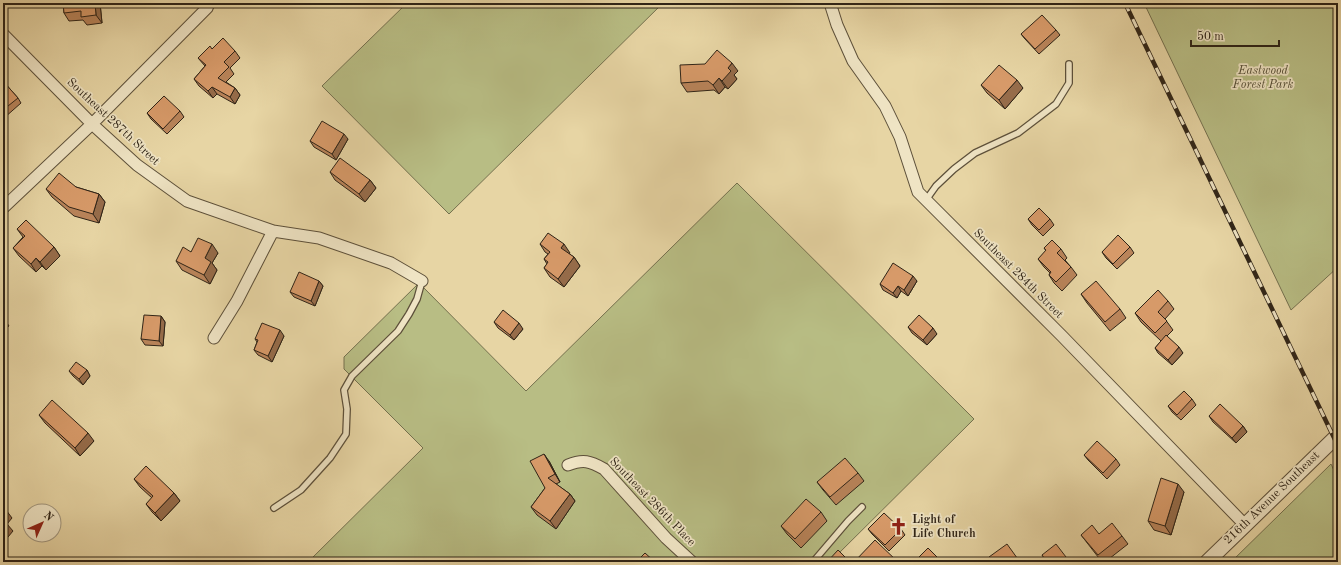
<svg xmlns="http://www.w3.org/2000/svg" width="1341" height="565" font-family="'Old Standard TT',serif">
  <rect width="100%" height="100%" fill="#e7d5a4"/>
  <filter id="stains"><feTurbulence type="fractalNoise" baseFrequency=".005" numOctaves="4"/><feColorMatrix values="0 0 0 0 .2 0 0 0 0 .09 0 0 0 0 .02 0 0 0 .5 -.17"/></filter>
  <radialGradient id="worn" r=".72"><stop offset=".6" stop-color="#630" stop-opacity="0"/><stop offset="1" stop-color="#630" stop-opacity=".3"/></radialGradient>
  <path fill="#b8bd84" stroke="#74704e" d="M407,3h256l-214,211 -127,-128z
    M1144,3h194v264l-47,43z
    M737,183l237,236 -144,143h-522l115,-114 -79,-79v-12l75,-74 107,108z
    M1331,464l7,15v83h-107z"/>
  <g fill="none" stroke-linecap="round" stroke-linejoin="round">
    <defs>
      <path id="service" d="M926,200l10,-14 18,-17 21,-16 43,-20 38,-29 13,-21v-19
        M274,508l27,-18 29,-32 16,-24 1,-25 -3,-19 8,-14 46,-45 11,-17 8,-15 5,-18
        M813,562l35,-41 14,-14"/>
      <path id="minor" d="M830,3l7,22 16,36 32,45 15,31 18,55 144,144 183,189
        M3,34l89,90 45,41 50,36 86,30 46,7 72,25 31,18
        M3,208l89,-84 115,-116 2,-5
        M214,338l23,-37 36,-70
        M568,465c15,-6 22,-4 36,4l62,69 26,24"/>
      <path id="tertiary" d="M1207,562l131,-127"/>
    </defs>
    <use href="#service" stroke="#5d503a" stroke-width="8"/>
    <use href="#minor" stroke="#5d503a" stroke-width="13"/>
    <use href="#tertiary" stroke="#5d503a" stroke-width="16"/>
    <use href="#service" stroke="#efe4c4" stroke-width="5.5"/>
    <use href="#minor" stroke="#efe4c4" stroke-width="11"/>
    <use href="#tertiary" stroke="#efe4c4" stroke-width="14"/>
    <defs>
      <path id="rail" d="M1125,3l213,443"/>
    </defs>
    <use href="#rail" stroke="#2f2417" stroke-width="4.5"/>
    <use href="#rail" stroke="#efe4c4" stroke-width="3" stroke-dasharray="9" stroke-linecap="butt"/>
  </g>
  <path fill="#b9845a" stroke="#2f2417" d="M63,3h37l2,20 -15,2 -4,-5 -14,1 -5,-8z
    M1056,30l4,5 -21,19 -14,-15 -4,-5z
    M212,49l23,2 5,7 -10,10 4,6 -8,8 9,6 5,7 -5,9 -18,-10 -4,4 -14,-12 -5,-7 11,-13 -7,-8z
    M738,71l-4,4 3,4 -9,10 -3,-2 -6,7 -5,-4 -27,2 -6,-9z
    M3,81l15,17 3,5 -17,15 -1,-2z
    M981,85l42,3 -18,21 -18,-16z
    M180,111l4,6 -17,17 -16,-15 -4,-6z
    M348,139l-12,21 -22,-13 -4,-6z
    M330,172l40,8 6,8 -11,14 -30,-22z
    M76,187l23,7 6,8 -6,21 -25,-7 -22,-19 -6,-8z
    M1028,219h22l4,6 -11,11 -11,-11z
    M17,229l37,18 6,9 -14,14 -4,-4 -6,6 -17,-16 -6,-8 10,-11z
    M540,244l30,9 -1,1 5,3 6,9 -16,21 -14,-10 -6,-9 3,-4 -3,-5 4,-5 -3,-2z
    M1130,247l4,6 -17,16 -11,-11 -4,-6z
    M1044,248l17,1 6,9 -2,2 6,7 6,8 -15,16 -8,-8 -5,-8 1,-2 -6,-6 -6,-8 8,-8z
    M191,252l27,1 -6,10 5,7 -7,14 -28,-14 -6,-9z
    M319,281l4,5 -8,20 -21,-9 -4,-5z
    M917,281l-9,15 -7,-5 -4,7 -14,-8 -3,-6z
    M1081,294l39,15 6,9 -16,13 -23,-28z
    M1168,301l6,8 -9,10 8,11 -6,6 16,17 -11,12 -14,-12 -3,-5 6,-7 -20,-19 -6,-9z
    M161,316l4,6 -2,24 -18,-1 -4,-6z
    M3,317l6,9 -6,4z
    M494,322l29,7 -9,11 -16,-12z
    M908,327l29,7 -10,11 -15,-12z
    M284,336l-12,26 -14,-7 -4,-5 3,-8 -2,-3z
    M87,370l3,6 -7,9 -10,-9 -4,-5z
    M1192,399l4,6 -15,15 -9,-8 -4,-6z
    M39,415l55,26 -14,15 -35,-33z
    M1209,416l34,10 4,6 -11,11 -23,-21z
    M1084,455l32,4 4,6 -13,14 -19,-19z
    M549,461l11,21 -4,2 14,10 5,7 -19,28 -19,-14 -6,-8 14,-19z
    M858,473l6,8 -28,24 -13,-15 -6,-8z
    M134,479l40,14 6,8 -19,20 -9,-9 -6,-8 6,-6 -12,-11z
    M1184,492l-13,43 -17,-5 -6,-9z
    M821,512l6,9 -26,27 -14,-14 -6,-8z
    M868,529h33l4,6 -16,16 -17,-17z
    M1099,534l23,2 6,8 -23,18h-3l-21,-27z
    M1042,555l24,2 4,5h-23z"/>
  <path fill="#966c4a" stroke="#2f2417" d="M95,3h5l2,20 -6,-8z
    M732,63l6,8 -4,4 3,4 -9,10 -6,-8 6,-13z
    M719,78l6,9 -6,7 -6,-9z
    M1017,80l6,8 -18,21 -6,-9z
    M212,87l5,7 -4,4 -5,-7z
    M235,88l5,7 -5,9 -5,-7z
    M344,134l4,5 -12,21 -4,-6z
    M370,180l6,8 -11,14 -6,-8z
    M99,194l6,8 -6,21 -6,-9z
    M212,244l6,9 -6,10 5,7 -7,14 -6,-9 1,-17z
    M564,244l6,9 -3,4 -6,-9z
    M54,247l6,9 -14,14 -6,-8z
    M574,257l6,9 -16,21 -6,-8z
    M36,258l6,8 -6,6 -5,-8z
    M913,276l4,5 -9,15 -4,-6z
    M319,281l4,5 -8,20 -4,-5z
    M898,286l3,5 -4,7 -4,-5z
    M161,316l4,6 -2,24 -4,-5z
    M519,323l4,6 -9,11 -4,-5z
    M933,328l4,6 -10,11 -4,-5z
    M280,330l4,6 -12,26 -4,-6z
    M1179,347l4,6 -11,12 -4,-5z
    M87,370l3,6 -7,9 -4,-6z
    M1243,426l4,6 -11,11 -4,-5z
    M88,433l6,8 -14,15 -5,-8z
    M544,454l5,7 11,21 -5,-8z
    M1178,484l6,8 -13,43 -6,-9z
    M174,493l6,8 -19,20 -6,-8z
    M570,494l5,7 -19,28 -6,-8z
    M3,496l4,6 -4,5z
    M6,510l6,8 -5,6 6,7 -10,12v-29z"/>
  <path fill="#d79a69" stroke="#2f2417" d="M63,3h32l1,12 -15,2v-6l-17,2z
    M1042,15l14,15 -21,19 -14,-15z
    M223,38l12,13 -11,11 5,5 -11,11 17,10 -5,9 -18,-10 -4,4 -14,-12 12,-14 -8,-7 12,-12 2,3z
    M717,50l15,13 -4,5 3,3 -9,10 -3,-3 -6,7 -5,-4 -27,2 -1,-18 25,-1z
    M999,65l18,15 -18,20 -18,-15z
    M3,81l15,17 -15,12z
    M164,96l16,15 -17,18 -16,-16z
    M322,121l22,13 -12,20 -22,-13z
    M340,158l30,22 -11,14 -29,-22z
    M59,173l17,14 23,7 -6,20 -24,-7 -23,-18z
    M1039,208l11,11 -11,11 -11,-11z
    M26,220l28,27 -14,15 -4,-4 -5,6 -18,-16 12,-12 -8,-7z
    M548,233l16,11 -3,4 13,9 -16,22 -14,-11 4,-6 -4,-3 6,-7 -10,-8z
    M1118,235l12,12 -17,17 -11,-12z
    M198,238l14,6 -7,14 6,4 -7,13 -28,-14 7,-14 8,5z
    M1052,240l9,9 -4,4 14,14 -15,15 -7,-7 2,-3 -13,-13 8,-9 -2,-2z
    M893,263l20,13 -9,14 -6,-4 -5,7 -13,-9z
    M299,272l20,9 -8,20 -21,-9z
    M1096,281l24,28 -15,13 -24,-28z
    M1158,290l10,11 -10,11 9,9 -12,12 -20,-20z
    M503,310l16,13 -9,12 -16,-13z
    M144,315l17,1 -2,25 -18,-2z
    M919,315l14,13 -10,12 -15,-13z
    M262,323l18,7 -12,26 -14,-6 4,-10 -3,-1z
    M1166,335l13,12 -11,13 -13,-12z
    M76,362l11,8 -8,9 -10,-8z
    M1184,391l8,8 -15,16 -9,-9z
    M52,400l36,33 -13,15 -36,-33z
    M1220,404l23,22 -11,12 -23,-22z
    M1097,441l19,18 -13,14 -19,-18z
    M544,454l11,20 -7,4 22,16 -20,27 -19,-14 14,-19 -15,-27z
    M845,458l13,15 -28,24 -13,-15z
    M146,466l28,27 -19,20 -9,-9 7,-8 -19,-17z
    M1161,478l17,6 -13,42 -17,-5z
    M806,499l15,13 -26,27 -14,-13z
    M3,507l3,3 -3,4z
    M884,513l17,16 -16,16 -17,-16z
    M3,520l4,3 -4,5z
    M1112,523l10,13 -24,19 -17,-20 11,-10 7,9z
    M875,540l23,22h-44z
    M1007,544l13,18h-28l-3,-5z
    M1056,544l10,13 -6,5h-13l-5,-7z
    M928,548l14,14h-22l-3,-3z
    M838,550l12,12h-23z
    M645,553l10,9h-19z
    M3,560l5,2h-5z"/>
  <defs>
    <symbol id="church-bare" viewBox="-9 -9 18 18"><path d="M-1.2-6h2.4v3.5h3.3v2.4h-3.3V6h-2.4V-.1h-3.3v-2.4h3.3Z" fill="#8f2418" stroke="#efe4c4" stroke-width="2.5" paint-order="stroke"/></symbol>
  </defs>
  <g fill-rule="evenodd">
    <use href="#church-bare" x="886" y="514" width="25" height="25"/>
  </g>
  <g text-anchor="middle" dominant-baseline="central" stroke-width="3.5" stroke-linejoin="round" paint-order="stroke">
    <g font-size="12" font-style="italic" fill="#514a32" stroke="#efe4c4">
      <text x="1263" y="71">Eastwood<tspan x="1263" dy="14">Forest Park</tspan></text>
    </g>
    <g font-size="12" fill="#2f2417" stroke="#efe4c4">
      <text transform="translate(113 122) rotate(43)">Southeast 287th Street</text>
      <text transform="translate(1018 274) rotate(45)">Southeast 284th Street</text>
      <text transform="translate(1272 498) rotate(-44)">216th Avenue Southeast</text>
      <text transform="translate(652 502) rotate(46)">Southeast 286th Place</text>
    </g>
    <g font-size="12" font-weight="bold" fill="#2f2417" stroke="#efe4c4" text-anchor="start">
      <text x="912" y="520">Light of<tspan x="912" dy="14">Life Church</tspan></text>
    </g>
  </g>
  <rect width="1341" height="565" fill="none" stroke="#e7d5a4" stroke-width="16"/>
  <rect x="4" y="4" width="1333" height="557" fill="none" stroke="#2f2417" stroke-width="2"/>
  <rect x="8" y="8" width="1325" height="549" fill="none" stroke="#2f2417"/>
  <g transform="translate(42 523) rotate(45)"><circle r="19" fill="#efe4c4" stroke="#a2977f"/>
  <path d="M0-3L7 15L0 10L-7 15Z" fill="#8f2418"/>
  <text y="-6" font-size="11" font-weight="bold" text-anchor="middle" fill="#2f2417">N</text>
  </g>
  <path d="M1191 40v6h88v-6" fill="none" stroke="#2f2417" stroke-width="2"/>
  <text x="1197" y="40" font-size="12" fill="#2f2417" stroke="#efe4c4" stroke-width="3" paint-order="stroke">50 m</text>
  <rect width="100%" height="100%" filter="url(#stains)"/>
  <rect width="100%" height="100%" fill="url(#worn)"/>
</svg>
